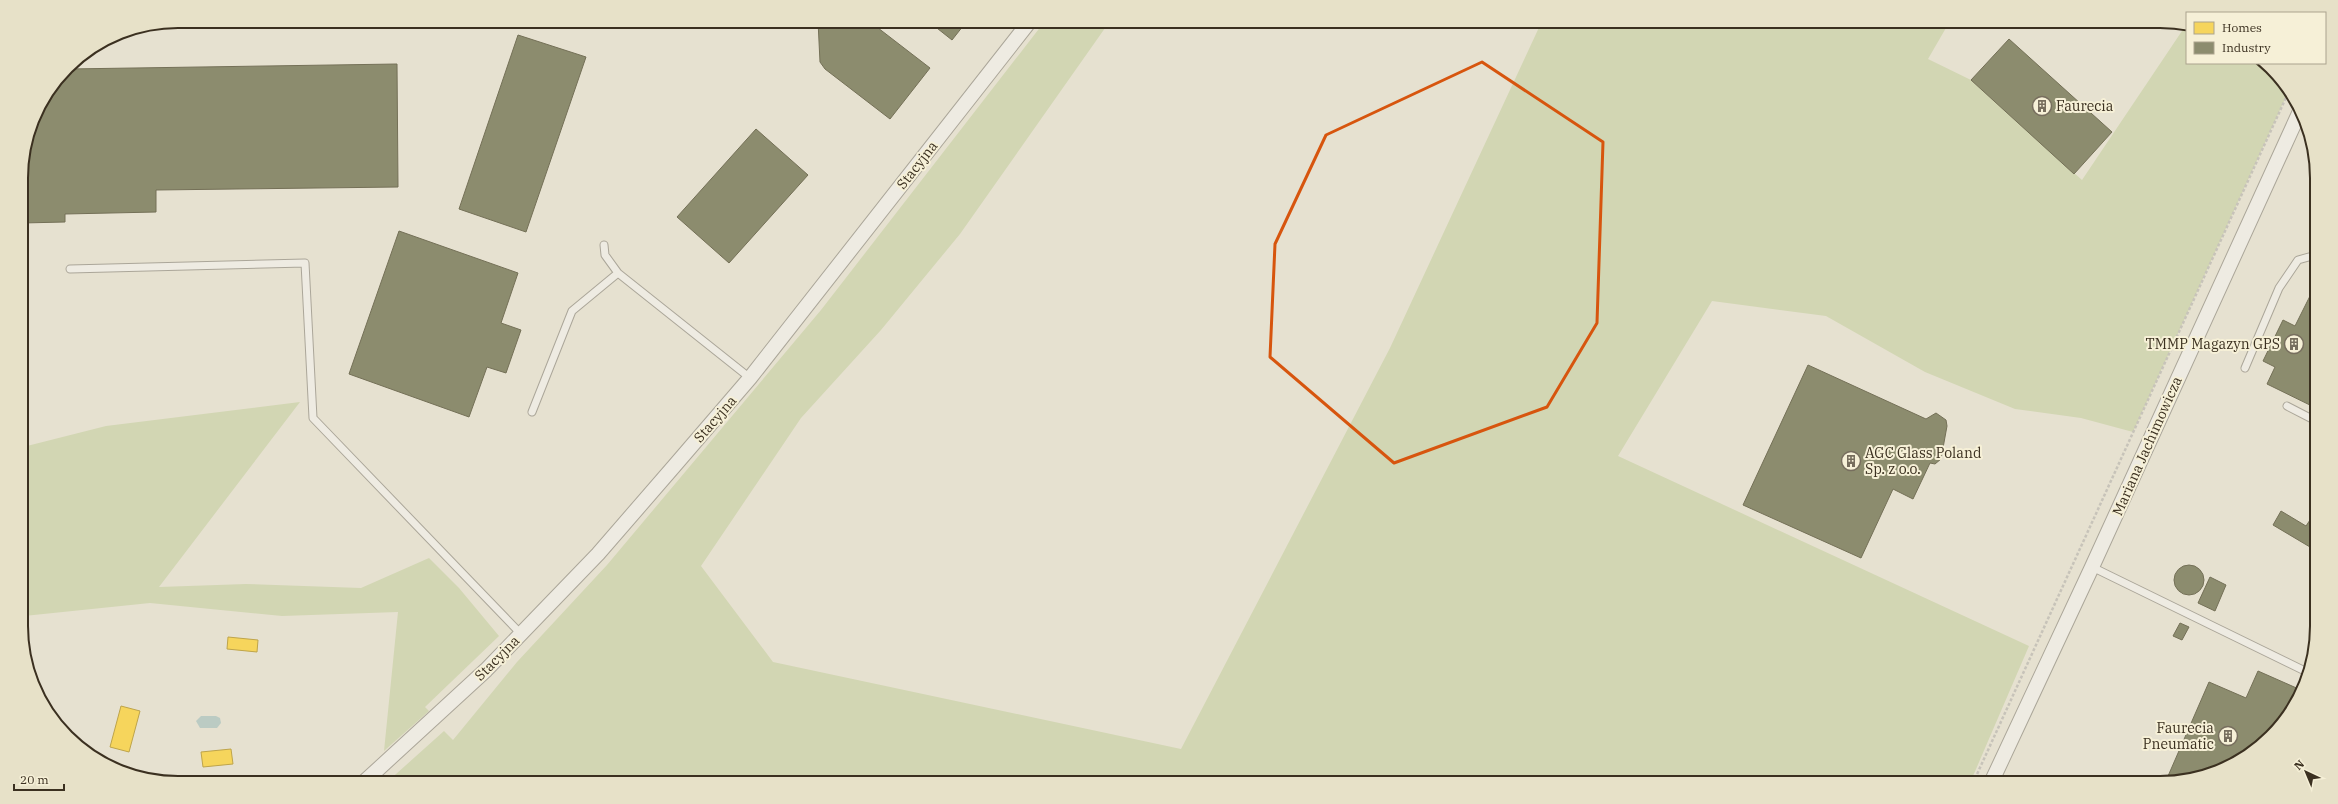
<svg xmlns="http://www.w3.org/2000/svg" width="2338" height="804" font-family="'IBM Plex Serif',serif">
  <rect width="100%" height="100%" fill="#e6e1d0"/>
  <path fill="#d2d6b3" d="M1045,21h65l-150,213 -79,96 -80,88 -100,148 72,96 408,87 209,-401 152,-327h408l-22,38 43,21 111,100 104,-155 1,38h78l13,12 11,15 -156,342 -52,-14 -66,-9 -90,-37 -99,-56 -114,-15 -94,155 411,190 -59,137h-1584l58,-52 9,9 64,-78 90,-97 214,-255z
    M300,402l-141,185 87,-3 115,4 68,-30 30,30 40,48 -74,71 4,4 -45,40 14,-139 -116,4 -132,-13 -126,13 -1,-169 83,-21z"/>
  <path fill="#bbcbc3" d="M201,716h15l4,2 1,5 -4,5h-17l-4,-7z"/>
  <path fill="#f6d55c" stroke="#bea44a" d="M228,637l30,3 -1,12 -30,-3z
    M121,706l19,5 -11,41 -19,-5z
    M231,749l2,15 -30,3 -2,-15z"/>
  <path fill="#8c8c6e" stroke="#747057" d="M818,21h51l61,47 -40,51 -65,-50 -5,-7z
    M928,21h39l-15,19z
    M518,35l68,22 -60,175 -67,-23z
    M2009,39l103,93 -38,42 -103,-94z
    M397,64l1,123 -242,3v22l-91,2v8l-43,1 -1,-56 16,-59 31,-39z
    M756,129l52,46 -79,88 -52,-46z
    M399,231l119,42 -17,50 20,7 -15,43 -19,-6 -18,50 -120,-43z
    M2316,284v124l-49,-24 8,-17 -12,-6 20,-41 12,6z
    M1808,365l118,54 10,-6 10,7 1,6 -6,33 -6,5 -5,-1 -17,36 -20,-10 -32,69 -118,-53z
    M2281,511l25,15 4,-6 7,5v10l-7,12 -37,-22z
    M2174 580a15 15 0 1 1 30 0a15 15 0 1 1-30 0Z
    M2210,577l16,8 -11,26 -17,-8z
    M2180,623l9,4 -7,13 -9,-4z
    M2258,671l43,19 -16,32 -29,29 -45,24 -46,8 44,-101 37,16z"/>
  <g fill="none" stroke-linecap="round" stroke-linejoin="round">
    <defs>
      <path id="lane" d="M604,245l1,10 13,18
        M70,269l235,-6 8,155 208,216
        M2245,368l34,-80 19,-28 18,-5
        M2287,406l29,15
        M532,412l40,-101 46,-38 132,105
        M2092,567l217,106
        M1992,778l12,5"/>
      <path id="street" d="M363,783l123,-113 112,-116 78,-90 74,-86 280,-357
        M1991,783l101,-216 209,-458"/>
    </defs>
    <use href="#lane" stroke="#aba699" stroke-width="9"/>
    <use href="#street" stroke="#aba699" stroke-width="16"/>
    <path stroke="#c7c3b9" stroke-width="2.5" stroke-dasharray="3 2" stroke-linecap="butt" d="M1973,783l316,-692"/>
    <use href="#lane" stroke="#eeebe2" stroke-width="7"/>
    <use href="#street" stroke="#eeebe2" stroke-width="14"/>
  </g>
  <path fill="none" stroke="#d7550e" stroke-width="3" stroke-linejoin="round" d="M1482,62l121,80 -6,181 -50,84 -153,56 -124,-106 5,-113 51,-109z"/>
  <defs>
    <symbol id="building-ring" viewBox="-11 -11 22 22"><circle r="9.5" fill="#f6f0d7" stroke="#776e5e" stroke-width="1.5"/><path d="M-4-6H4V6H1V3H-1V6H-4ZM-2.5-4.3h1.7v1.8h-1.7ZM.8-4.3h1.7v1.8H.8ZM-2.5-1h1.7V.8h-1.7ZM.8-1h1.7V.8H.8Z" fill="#776e5e"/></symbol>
  </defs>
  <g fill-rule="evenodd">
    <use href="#building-ring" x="2031" y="95" width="22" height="22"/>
    <use href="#building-ring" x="2283" y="333" width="22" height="22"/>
    <use href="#building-ring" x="1840" y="450" width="22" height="22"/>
    <use href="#building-ring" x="2217" y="725" width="22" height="22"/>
  </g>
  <g text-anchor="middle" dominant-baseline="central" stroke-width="4" stroke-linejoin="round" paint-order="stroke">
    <g font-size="14" fill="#3b3020" stroke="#f6f0d7" text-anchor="start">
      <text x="2056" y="106">Faurecia</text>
      <text x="2280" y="344" text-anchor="end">TMMP Magazyn GPS</text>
      <text x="1865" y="453">AGC Glass Poland<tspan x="1865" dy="16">Sp. z o.o.</tspan></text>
      <text x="2214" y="728" text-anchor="end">Faurecia<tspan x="2214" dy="16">Pneumatic</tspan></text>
    </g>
    <g font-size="14" fill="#3b3020" stroke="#f6f0d7">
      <text transform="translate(917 165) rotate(-52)">Stacyjna</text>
      <text transform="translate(715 419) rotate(-49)">Stacyjna</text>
      <text transform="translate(2147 446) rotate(-66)">Mariana Jachimowicza</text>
      <text transform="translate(497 658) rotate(-45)">Stacyjna</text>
    </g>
  </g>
  <path d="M0 0H2338V804H0ZM178 28H2160A150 150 0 0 1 2310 178V626A150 150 0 0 1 2160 776H178A150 150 0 0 1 28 626V178A150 150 0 0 1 178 28Z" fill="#e7e1c8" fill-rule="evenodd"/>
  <path fill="none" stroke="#3b3020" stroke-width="2" d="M178 28H2160A150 150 0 0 1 2310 178V626A150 150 0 0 1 2160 776H178A150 150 0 0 1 28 626V178A150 150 0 0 1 178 28Z"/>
  <rect x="2186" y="12" width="140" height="52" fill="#f6f0d7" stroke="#aba38e"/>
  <rect x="2194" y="22" width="20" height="12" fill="#f6d55c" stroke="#aba38e"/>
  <text x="2222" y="32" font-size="12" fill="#3b3020">Homes</text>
  <rect x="2194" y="42" width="20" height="12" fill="#8c8c6e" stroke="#aba38e"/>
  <text x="2222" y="52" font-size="12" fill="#3b3020">Industry</text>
  <g transform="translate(2306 772) rotate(316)" stroke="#f6f0d7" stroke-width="3" paint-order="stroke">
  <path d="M0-3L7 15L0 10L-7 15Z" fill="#3b3020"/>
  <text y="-6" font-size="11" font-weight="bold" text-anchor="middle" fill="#3b3020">N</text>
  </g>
  <path d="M14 784v6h50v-6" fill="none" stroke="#3b3020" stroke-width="2"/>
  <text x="20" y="784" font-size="12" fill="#3b3020" stroke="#f6f0d7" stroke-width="3" paint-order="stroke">20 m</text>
</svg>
